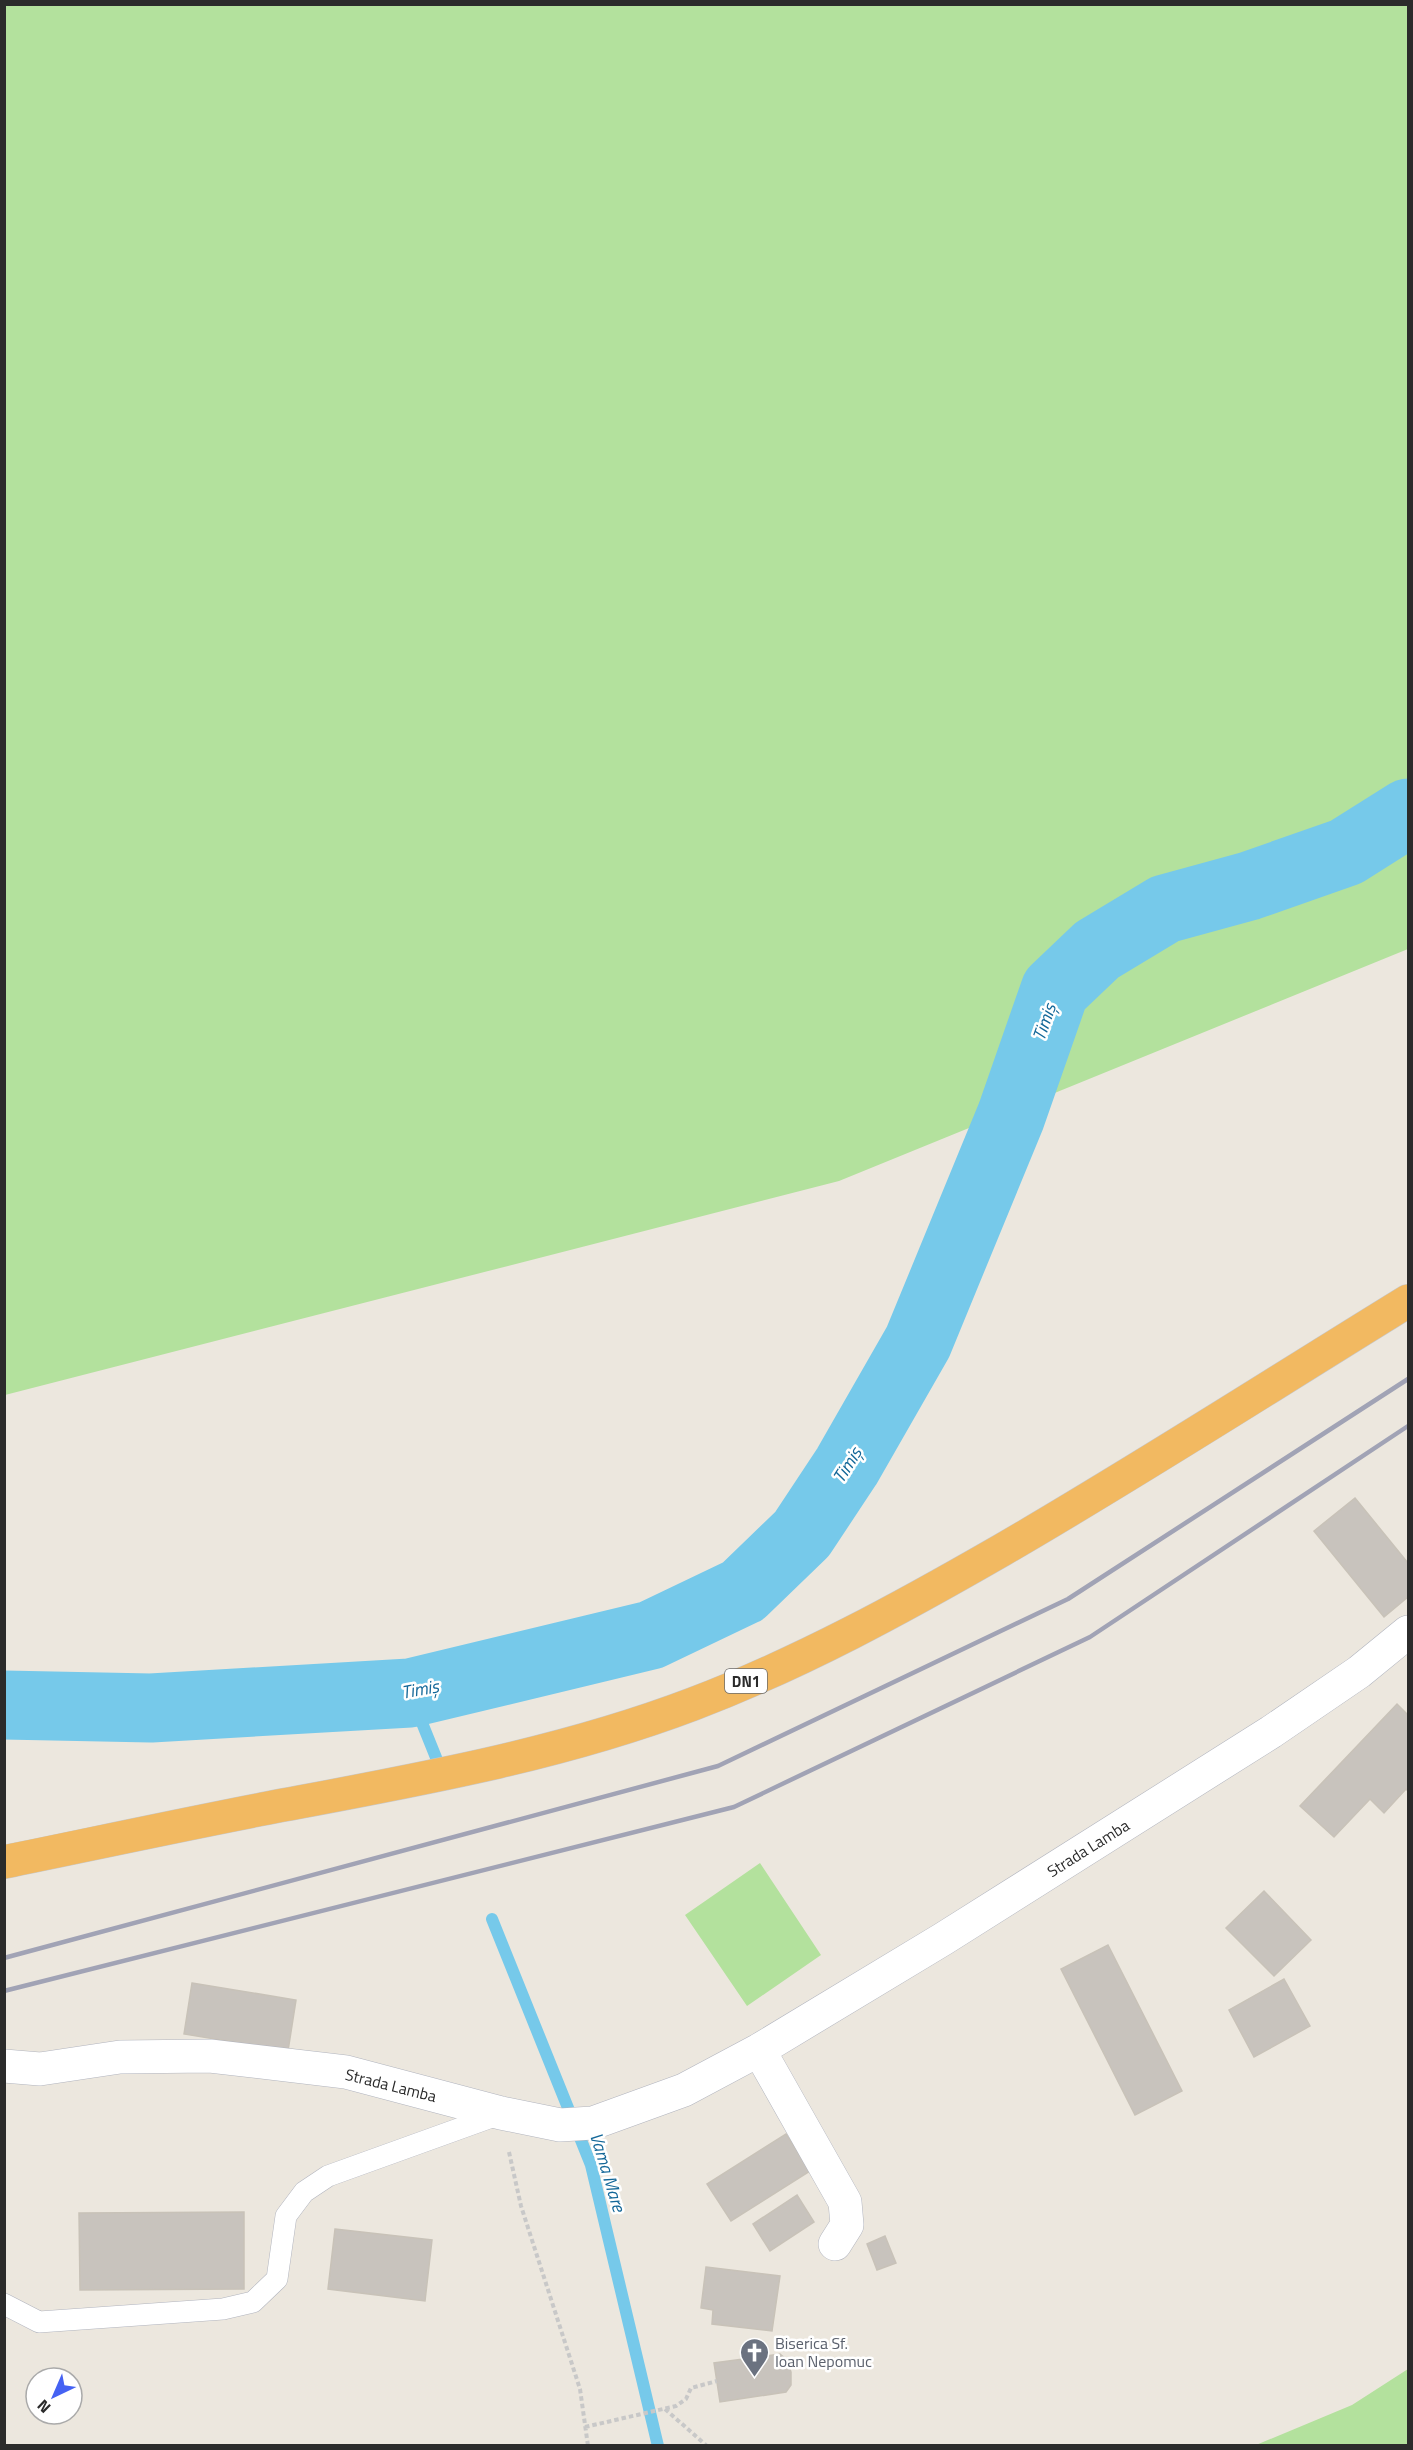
<svg xmlns="http://www.w3.org/2000/svg" width="1413" height="2450" font-family="'Titillium Web',sans-serif">
  <rect width="100%" height="100%" fill="#ece7de"/>
  <path fill="#b3e19d" d="M5,4l1403,1v944l-569,232 -834,214z
    M760,1863l61,92 -74,51 -62,-91z
    M1408,2369v76h-152l96,-40z"/>
  <g fill="none" stroke-linecap="round" stroke-linejoin="round">
    <path stroke="#76c9ea" stroke-width="12" d="M410,1693l27,67
      M492,1919l99,246 67,281"/>
    <path stroke="#76c9ea" stroke-width="69" d="M4,1705l147,3 259,-15 241,-58 92,-44 59,-57 45,-68 71,-124 93,-226 44,-126 42,-40 68,-41 84,-23 97,-34 62,-39"/>
  </g>
  <path fill="#c8c3bd" stroke="#c8c2b8" stroke-width="1.5" d="M1355,1498l53,65v34l-24,20 -70,-86z
    M1397,1704l11,11v76l-2,-2 -22,24 -14,-14 -36,38 -34,-31z
    M1264,1891l47,49 -37,36 -48,-48z
    M1108,1945l74,146 -47,24 -74,-146z
    M1284,1979l26,47 -56,31 -25,-47z
    M192,1983l104,17 -8,51 -104,-17z
    M786,2134l24,37 -79,50 -24,-37z
    M797,2195l17,27 -44,29 -17,-27z
    M244,2212v77l-164,1 -1,-77z
    M335,2229l97,11 -7,61 -97,-12z
    M885,2236l11,27 -19,7 -10,-26z
    M706,2267l74,9 -8,55 -60,-7 1,-14 -12,-2z
    M780,2354l7,6 4,12v13l-5,7 -66,10 -6,-39z"/>
  <g fill="none" stroke-linecap="round" stroke-linejoin="round">
    <defs>
      <path id="service" d="M4,2304l35,18 184,-13 30,-7 24,-23 9,-63 18,-24 24,-16 172,-62"/>
      <path id="minor" d="M759,2050l86,152 2,23 -12,19
        M4,2066l36,3 80,-12 90,-1 136,16 155,41 59,12 33,-2 91,-33 75,-40 184,-111 328,-207 88,-60 49,-40"/>
      <path id="trunk" d="M4,1862c88,-18 176,-37 264,-54 143,-27 288,-52 425,-104 108,-41 210,-97 309,-154 138,-80 271,-166 406,-249"/>
    </defs>
    <use href="#service" stroke="#b1b4be" stroke-width="22"/>
    <use href="#minor" stroke="#b1b4be" stroke-width="34"/>
    <use href="#trunk" stroke="#c8c8c8" stroke-width="34"/>
    <path stroke="#c8c8c8" stroke-width="4" stroke-dasharray="4.5 3" stroke-linecap="butt" d="M509,2152l12,54 59,183 8,57
      M665,2409l42,37
      M585,2427l91,-21 10,-7 5,-11 26,-7"/>
    <use href="#service" stroke="#fff" stroke-width="21"/>
    <use href="#minor" stroke="#fff" stroke-width="33"/>
    <use href="#trunk" stroke="#f2b961" stroke-width="33"/>
    <path stroke="#a1a3b5" stroke-width="4.5" d="M4,1958l714,-192 350,-167 340,-220
      M4,1991l730,-184 356,-170 318,-211"/>
  </g>
  <defs>
    <symbol id="church-pin" viewBox="-11 -11 22 30"><path d="M0 17L-7.5 6A9.5 9.5 0 1 1 7.5 6Z" fill="#6b7280" stroke="#fff"/><path d="M-1.2-6h2.4v3.5h3.3v2.4h-3.3V6h-2.4V-.1h-3.3v-2.4h3.3Z" fill="#fff"/></symbol>
  </defs>
  <g fill-rule="evenodd">
    <use href="#church-pin" x="738" y="2336" width="33" height="45"/>
  </g>
  <g text-anchor="middle" dominant-baseline="central" stroke-width="5" stroke-linejoin="round" paint-order="stroke">
    <rect fill="#fff" stroke="#6b6b6b" stroke-width="1.5" x="725" y="1669" width="42" height="24" rx="4.5"/>
    <g font-size="15" font-weight="bold" fill="#2b2b2b">
      <text x="746" y="1681">DN1</text>
    </g>
    <g font-size="16" fill="#2b2b2b" stroke="#fff">
      <text transform="translate(1088 1848) rotate(-32)">Strada Lamba</text>
      <text transform="translate(391 2085) rotate(14)">Strada Lamba</text>
    </g>
    <g font-size="16" fill="#5b616d" stroke="#fff" text-anchor="start">
      <text x="775" y="2343">Biserica Sf.<tspan x="775" dy="18">Ioan Nepomuc</tspan></text>
    </g>
    <g font-size="18" font-style="italic" fill="#136798" stroke="#fff">
      <text transform="translate(1044 1022) rotate(-71)">Timiș</text>
      <text transform="translate(847 1465) rotate(-58)">Timiș</text>
      <text transform="translate(420 1689) rotate(-10)">Timiș</text>
      <text transform="translate(608 2172) rotate(73)">Vama Mare</text>
    </g>
  </g>
  <rect width="1413" height="2450" fill="none" stroke="#2b2b2b" stroke-width="12"/>
  <g transform="translate(54 2396) rotate(224)"><circle r="28" fill="#ffffff" stroke="#aaaaaa" stroke-width="1.5"/>
  <path d="M0-4.5L10 22L0 15L-10 22Z" fill="#4562f3"/>
  <text y="-9" font-size="16" font-weight="bold" text-anchor="middle" fill="#2b2b2b">N</text>
  </g>
</svg>
